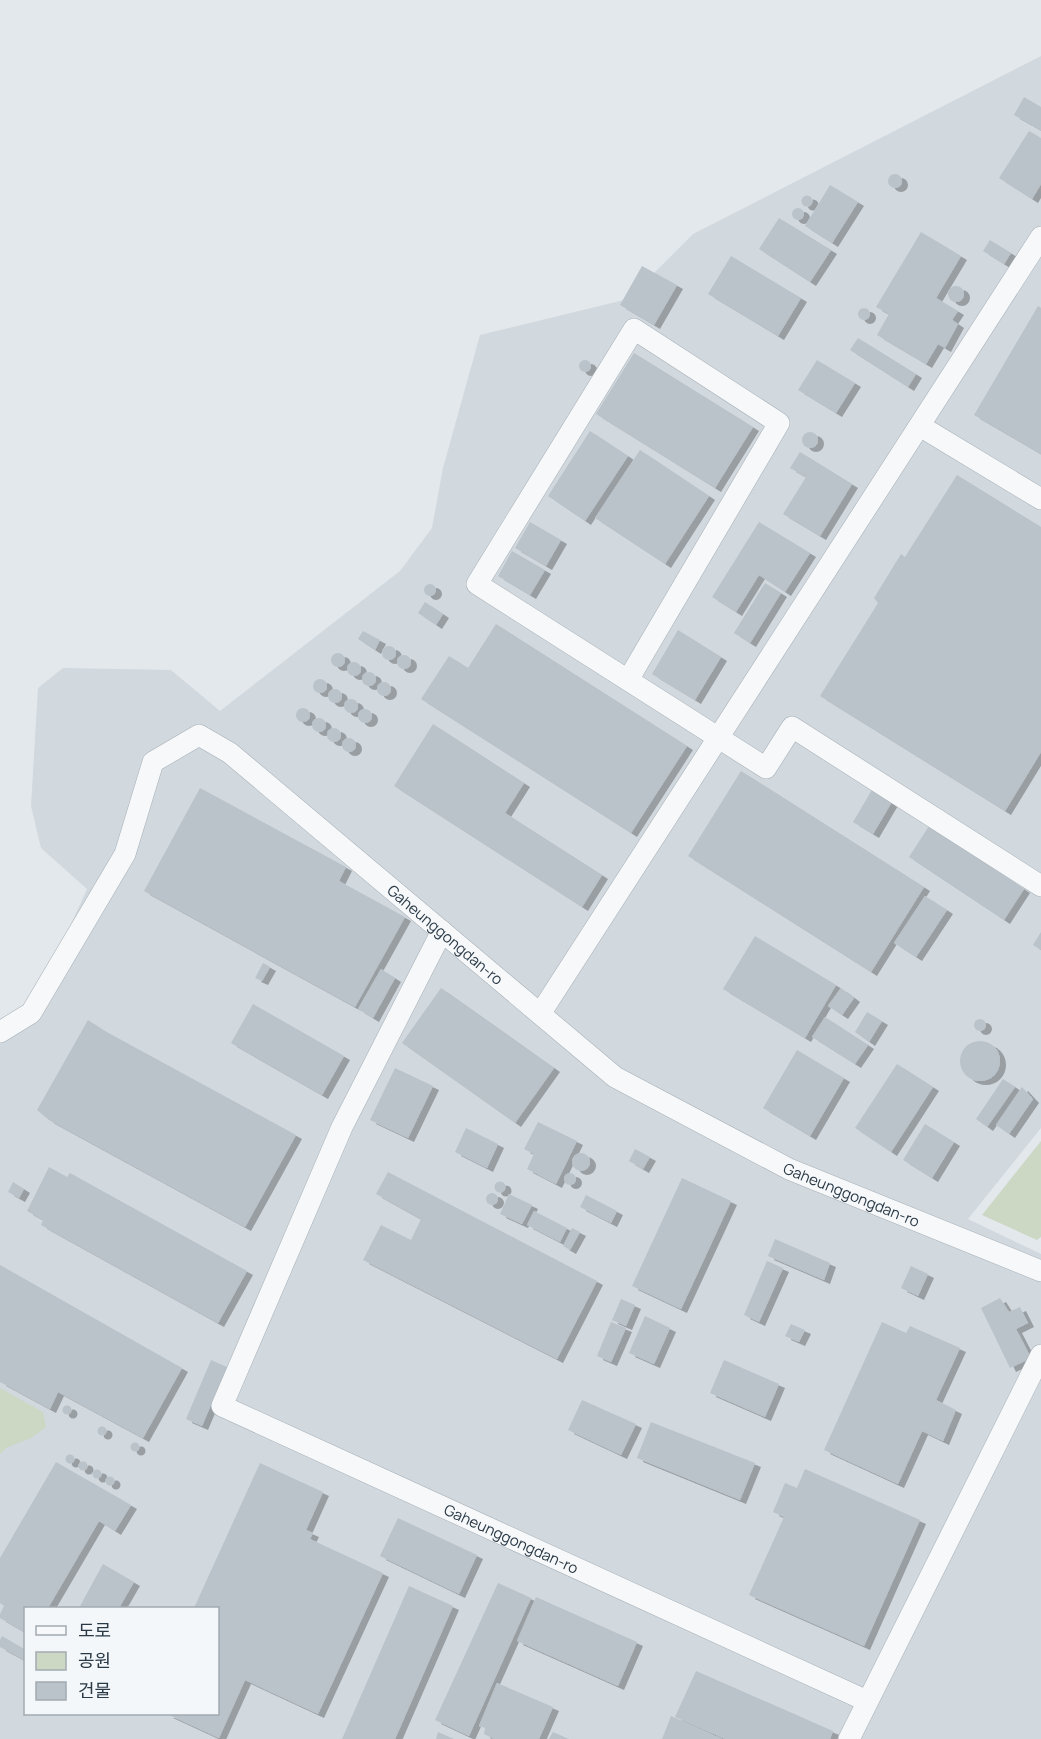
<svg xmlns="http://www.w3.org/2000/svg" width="1041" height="1739" font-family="Manrope,'Noto Sans KR',sans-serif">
  <defs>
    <filter id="shadow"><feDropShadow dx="6" dy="4" stdDeviation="0" flood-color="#0004"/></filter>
  </defs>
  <rect width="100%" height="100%" fill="#e3e8ec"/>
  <path fill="#d1d8de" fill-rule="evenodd" d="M1041,56v1072l-73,91 73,35v485h-1041v-713l31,-13 56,-124 -46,-41 -10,-42 7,-118 25,-20 108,2 49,41 180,-140 32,-43 11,-60 37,-133 148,-36 65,-65zM26,1608h192v106h-192z"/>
  <path fill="#ccd7c4" d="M1041,1141v96l-4,3 -55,-25z
    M0,1388l43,24 3,15 -15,11 -25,10 -6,6z"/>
  <path fill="#bac3ca" filter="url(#shadow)" d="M1024,97l17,10v23l-27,-15z
    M1029,131l12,7v46l-9,15 -33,-21z
    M888 181a7 7 0 1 1 14 0a7 7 0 1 1-14 0Z
    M830,185l28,17 -26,41 -27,-17z
    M801.5 201a5.5 5.5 0 1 1 11 0a5.5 5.5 0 1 1-11 0Z
    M792 214a6 6 0 1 1 12 0a6 6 0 1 1-12 0Z
    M779,218l52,32 -21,32 -51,-33z
    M921,232l40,24 -25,42 22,13 -6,9 6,4 -13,24 -7,-4 -12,20 -49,-29 12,-21 -13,-7z
    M990,240l21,13 -7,11 -21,-13z
    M731,256l70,42 -23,38 -70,-42z
    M642,266l35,19 -23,40 -34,-20z
    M948 294a8 8 0 1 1 16 0a8 8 0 1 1-16 0Z
    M1038,306l3,2v146l-67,-39z
    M858 314a6 6 0 1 1 12 0a6 6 0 1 1-12 0Z
    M858,338l58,36 -8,13 -58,-37z
    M634,353l119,74 -38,61 -119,-74z
    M579 366a6 6 0 1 1 12 0a6 6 0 1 1-12 0Z
    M817,360l38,23 -19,30 -38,-23z
    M590,431l38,25 -43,65 -37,-25z
    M802 440a8 8 0 1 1 16 0a8 8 0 1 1-16 0Z
    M640,450l69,46 -44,68 -70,-46z
    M800,452l52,32 -32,52 -37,-22 23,-37 -16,-9z
    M957,475l84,52v225l-36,59 -185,-115 58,-93 -4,-5 27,-44 4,3z
    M530,522l31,18 -15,26 -31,-18z
    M759,522l51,31 -25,39 -26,-17 -23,37 -24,-15z
    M512,551l33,19 -15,25 -32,-19z
    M765,583l16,10 -31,50 -16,-10z
    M424 590a6 6 0 1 1 12 0a6 6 0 1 1-12 0Z
    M425,602l18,12 -7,11 -18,-12z
    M496,624l191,122 -56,87 -210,-134 28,-43 19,12z
    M678,630l43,27 -26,43 -43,-26z
    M363,631l17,9 -5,10 -17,-11z
    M382 653a7 7 0 1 1 14 0a7 7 0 1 1-14 0Z
    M331 660a7 7 0 1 1 14 0a7 7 0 1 1-14 0Z
    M397 662a7 7 0 1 1 14 0a7 7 0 1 1-14 0Z
    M347 669a7 7 0 1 1 14 0a7 7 0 1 1-14 0Z
    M362 679a7 7 0 1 1 14 0a7 7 0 1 1-14 0Z
    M313 686a7 7 0 1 1 14 0a7 7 0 1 1-14 0Z
    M377 689a7 7 0 1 1 14 0a7 7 0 1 1-14 0Z
    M328 696a7 7 0 1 1 14 0a7 7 0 1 1-14 0Z
    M344 706a7 7 0 1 1 14 0a7 7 0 1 1-14 0Z
    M296 715a7 7 0 1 1 14 0a7 7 0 1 1-14 0Z
    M358 716a7 7 0 1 1 14 0a7 7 0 1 1-14 0Z
    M312 725a7 7 0 1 1 14 0a7 7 0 1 1-14 0Z
    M433,724l91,59 -19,30 97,62 -20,32 -188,-121z
    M327 735a7 7 0 1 1 14 0a7 7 0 1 1-14 0Z
    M342 745a7 7 0 1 1 14 0a7 7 0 1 1-14 0Z
    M741,771l183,116 -53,85 -183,-116z
    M200,788l146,79 -7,14 66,36 -50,90 -211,-116z
    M873,788l20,12 -20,34 -20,-12z
    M929,826l95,63 -20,31 -95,-63z
    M925,896l22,14 -31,47 -22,-14z
    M1041,932v18l-8,-5z
    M755,936l81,49 -31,53 -82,-49z
    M263,963l7,4 -8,14 -7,-3z
    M381,969l14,9 -22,40 -15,-9z
    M441,988l113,80 -39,55 -113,-80z
    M841,988l13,10 -12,17 -14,-9z
    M253,1004l91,52 -22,39 -91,-52z
    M867,1012l15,9 -13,21 -14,-10z
    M825,1017l43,28 -13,19 -43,-27z
    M974 1025a6 6 0 1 1 12 0a6 6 0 1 1-12 0Z
    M88,1020l15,10 193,105 -51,92 -196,-107 -12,-10z
    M960 1061a20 20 0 1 1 40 0a20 20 0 1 1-40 0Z
    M797,1050l47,28 -34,58 -47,-28z
    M897,1064l36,23 -42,65 -36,-24z
    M395,1068l38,18 -25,52 -38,-18z
    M1003,1079l12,8 -28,40 -11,-8z
    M1022,1087l11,12 -24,35 -13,-9z
    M538,1122l39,19 -21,43 -29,-15 7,-15 -10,-5z
    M925,1124l29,18 -22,36 -29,-18z
    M466,1128l32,16 -11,24 -32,-16z
    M635,1149l15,8 -7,12 -14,-8z
    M572 1162a9 9 0 1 1 18 0a9 9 0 1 1-18 0Z
    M49,1167l18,10 3,-4 177,98 -29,52 -177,-98 2,-5 -16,-9z
    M388,1172l209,109 -40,78 -194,-99 18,-35 30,15 10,-21 -45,-25z
    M564 1179a6 6 0 1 1 12 0a6 6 0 1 1-12 0Z
    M682,1178l49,23 -50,108 -49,-23z
    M494.5 1187a5.5 5.5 0 1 1 11 0a5.5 5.5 0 1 1-11 0Z
    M13,1182l11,7 -5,9 -11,-6z
    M486 1199a6 6 0 1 1 12 0a6 6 0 1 1-12 0Z
    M509,1194l23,11 -10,19 -22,-10z
    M586,1195l31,16 -6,12 -31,-16z
    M534,1211l33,17 -7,14 -33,-17z
    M572,1228l8,4 -10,18 -7,-4z
    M775,1239l55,24 -6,17 -56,-24z
    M767,1261l16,7 -24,54 -15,-7z
    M0,1265l182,103 -39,70 -85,-46 -8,17 -50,-27z
    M911,1266l17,8 -10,22 -17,-8z
    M1000,1298l9,14 11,-5 8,16 -12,6 15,29 -21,10 -29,-60z
    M621,1299l14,6 -9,21 -14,-6z
    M645,1316l25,12 -16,36 -25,-11z
    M611,1322l15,6 -15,34 -14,-6z
    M882,1322l24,11 4,-7 50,22 -24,52 20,10 -13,31 -21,-10 -24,53 -74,-34z
    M791,1324l14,6 -6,12 -14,-6z
    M211,1360l16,7 -25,59 -16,-7z
    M724,1360l55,24 -14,33 -55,-24z
    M582,1400l54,24 -15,31 -53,-25z
    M62.5 1410a4.5 4.5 0 1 1 9 0a4.5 4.5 0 1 1-9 0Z
    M651,1422l104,41 -15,37 -103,-42z
    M97.5 1431a4.5 4.5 0 1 1 9 0a4.5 4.5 0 1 1-9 0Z
    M130.5 1447a4.5 4.5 0 1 1 9 0a4.5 4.5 0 1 1-9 0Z
    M65.5 1459a4.5 4.5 0 1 1 9 0a4.5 4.5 0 1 1-9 0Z
    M78.5 1466a4.5 4.5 0 1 1 9 0a4.5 4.5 0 1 1-9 0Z
    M56,1462l75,43 -16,26 -16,-10 -51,87h-22v25l-26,-15v-4l4,-8 -4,-3v-45z
    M260,1463l63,29 -17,38 7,3 -3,6 73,34 -65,141 -73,-34 -26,58 -52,-24h51v-106h-24z
    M805,1469l115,51 -56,126 -115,-51 35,-78 -11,-5 12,-29 12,5z
    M92.5 1474a4.5 4.5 0 1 1 9 0a4.5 4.5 0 1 1-9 0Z
    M105.5 1481a4.5 4.5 0 1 1 9 0a4.5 4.5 0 1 1-9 0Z
    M398,1518l79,37 -18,39 -79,-38z
    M103,1564l31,18 -15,26h-40z
    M498,1583l33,15 -62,138 -34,-16z
    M409,1586l44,20 -58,133h-53z
    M536,1597l101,45 -19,44 -101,-45z
    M2,1636l24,14v11l-26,-14v-7z
    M696,1671l137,60 -3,8h-105l-50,-22z
    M497,1683l56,24 -14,32h-45l-10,-5 1,-6 -6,-2z
    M671,1716l51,23h-60z
    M438,1732l16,7h-18z
    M553,1732l16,7h-20z"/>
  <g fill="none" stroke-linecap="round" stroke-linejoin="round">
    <defs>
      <g id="minor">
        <path d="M920,426l121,73"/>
        <path d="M628,680l151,-257 -145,-94 -157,255 289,184 26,-41 249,159"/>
        <path id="s1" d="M442,931l-100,196 -120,279 645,295"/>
        <path d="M540,1014l501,-777"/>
        <path id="s2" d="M0,1032l31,-19 94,-159 28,-92 46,-27 31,18 385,324 174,92 252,102"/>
        <path d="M849,1739l192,-384"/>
      </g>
    </defs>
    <use href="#minor" stroke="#a7b0b7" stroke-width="22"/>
    <use href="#minor" stroke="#f6f8fa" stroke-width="21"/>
  </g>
  <g text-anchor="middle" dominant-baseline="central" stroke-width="4.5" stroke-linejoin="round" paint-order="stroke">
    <g font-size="15" fill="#293946" stroke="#f3f7f9">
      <text stroke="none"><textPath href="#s2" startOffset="688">Gaheunggongdan-ro</textPath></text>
      <text stroke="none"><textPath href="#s2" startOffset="1174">Gaheunggongdan-ro</textPath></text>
      <text stroke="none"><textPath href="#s1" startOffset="842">Gaheunggongdan-ro</textPath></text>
    </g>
  </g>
  <rect x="24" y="1607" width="195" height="108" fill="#f3f7f9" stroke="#a2abb1" stroke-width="1.5"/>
  <rect x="36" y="1626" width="30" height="9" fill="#f6f8fa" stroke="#a2abb1" stroke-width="1.5"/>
  <text x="78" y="1637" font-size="18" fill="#293946">도로</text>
  <rect x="36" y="1652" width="30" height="18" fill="#ccd7c4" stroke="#a2abb1" stroke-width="1.5"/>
  <text x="78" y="1667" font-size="18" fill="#293946">공원</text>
  <rect x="36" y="1682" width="30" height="18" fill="#bac3ca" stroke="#a2abb1" stroke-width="1.5"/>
  <text x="78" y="1697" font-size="18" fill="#293946">건물</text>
</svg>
